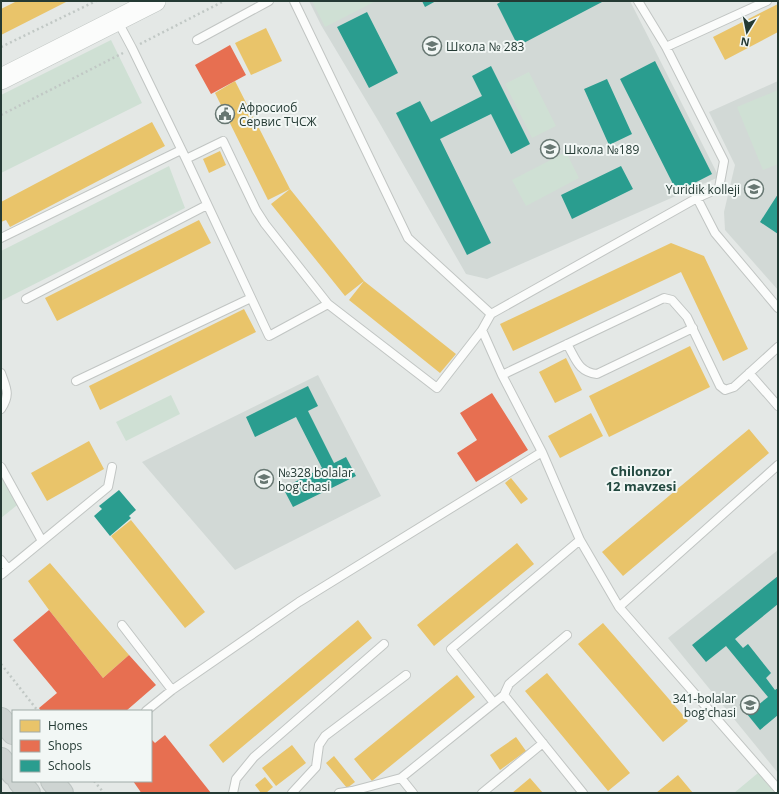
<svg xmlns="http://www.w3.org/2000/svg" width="779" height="794" font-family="'Open Sans',sans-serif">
  <rect width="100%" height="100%" fill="#e4e8e6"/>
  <path fill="#d2d9d6" d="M309,1h321l89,176 -232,102 -21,-5 -87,-152 -58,-97z
    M778,81v209l-53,-60 -1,-18 11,-47 -26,-53z
    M318,375l63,121 -146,74 -93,-108z
    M778,550v223l-110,-135z"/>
  <path fill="#cfe0d4" d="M312,1h64l-51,26z
    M111,40l31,63 -141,70v-78z
    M529,72l27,54 -24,12 -27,-54z
    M778,90v74l-15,6 -26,-63z
    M566,152l13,26 -53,28 -14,-26z
    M169,166l16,42 -184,93v-50z
    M171,395l9,19 -54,27 -10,-19z
    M1,473l20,29 -20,16z
    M758,773l17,20h-41z"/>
  <path fill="#e9c46a" d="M17,1h51l-67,34v-26z
    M778,4v28l-53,28 -12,-23z
    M266,28l16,33 -31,14 -16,-32z
    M235,81l55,108 -22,11 -53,-107z
    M152,122l13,24 -155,81 -4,-7 -5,2v-20z
    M220,151l6,14 -17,8 -6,-14z
    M290,189l74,92 -19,15 -74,-92z
    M199,220l12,23 -154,78 -12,-23z
    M671,243l33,13 44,93 -25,12 -42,-89 -168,79 -13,-27z
    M364,281l92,73 -16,19 -91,-73z
    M244,309l12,23 -156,78 -11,-24z
    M690,346l20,41 -101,50 -20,-41z
    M566,358l16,32 -27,13 -16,-31z
    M591,413l12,23 -43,22 -12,-22z
    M749,429l20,24 -146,123 -21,-24z
    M89,441l15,28 -57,32 -16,-28z
    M511,478l17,21 -7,5 -16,-21z
    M131,520l74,92 -20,16 -74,-92z
    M517,543l17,21 -100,82 -17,-21z
    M50,563l79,92 -26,23 -54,-68 -21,-29z
    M358,620l14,18 -149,125 -14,-18z
    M603,623l85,98 -25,21 -85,-98z
    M547,673l83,100 -22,18 -83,-100z
    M457,675l18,22 -103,84 -18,-22z
    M516,737l10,14 -26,19 -10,-15z
    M292,745l14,18 -30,23 -14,-18z
    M334,756l21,26 -8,6 -21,-25z
    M678,775l15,18h-37z
    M265,777l8,10 -7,6h-5l-6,-8z
    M530,778l13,15h-31z"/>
  <path fill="#e76f51" d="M230,45l16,30 -35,19 -16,-29z
    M492,393l36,57 -52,32 -19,-29 20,-13 -17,-27z
    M49,610l54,68 26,-23 27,30 -30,26h-85l-2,-3 18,-15 -44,-53z
    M165,735l46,58h-70l-1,-2 -7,-10h18v-42l4,4z"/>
  <path fill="#2a9d8f" d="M422,1h14l-11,6z
    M502,1h100v1l-84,44 -21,-42z
    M367,12l31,61 -29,15 -32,-61z
    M655,61l57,113 -35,18 -57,-113z
    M491,66l39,78 -19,10 -20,-40 -51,25 51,104 -24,12 -71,-142 24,-12 11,21 51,-26 -10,-20z
    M607,79l25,55 -23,11 -25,-56z
    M621,166l12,23 -61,30 -11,-24z
    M778,194v40l-18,-12z
    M308,386l10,20 -10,5 26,52 12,-6 10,19 -63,31 -10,-19 39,-20 -26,-51 -41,20 -9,-20z
    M119,490l17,20 -7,6 2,2 -21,18 -16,-20 8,-7 -3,-3z
    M778,576v28l-43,35 8,9 5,-4 23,29 -5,5 9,12 3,-2v27l-18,15 -13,-16 21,-17 -42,-51 -20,16 -14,-17z"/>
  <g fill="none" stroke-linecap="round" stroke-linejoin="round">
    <defs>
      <path id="lane" d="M294,1l114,237 83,76 206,-116
        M638,1l28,46 58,114 -5,27 -22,10 18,35 63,75
        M117,20l15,28 54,111 83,177 59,-32 109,84 45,-58
        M197,40l72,-39
        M666,47l101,-46
        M186,159l37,-18 33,69 9,14 63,80
        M1,238l180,-88
        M26,299l181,-94
        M567,344c9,15 11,28 30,30l96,-46
        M1,373c5,15 10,21 0,36
        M749,373l29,33
        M502,375l162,-77 8,2 15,17 33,69 5,4 9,-3 44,-40
        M76,381l175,-83
        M542,452l38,88 39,67
        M778,465l-159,142 159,182
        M1,467l41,74
        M1,560l7,9
        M1,575l107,-88 4,-20
        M122,625l50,65
        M504,695l5,-11 58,-49
        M494,703l10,-8 79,98
        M146,711l26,-21 127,-88 243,-150 -40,-77 -20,-45 9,-16
        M233,793l3,-14 18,-22 130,-113
        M292,793l24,-26 3,-22 6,-9 81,-61
        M339,793l13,-2 49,-13
        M413,793l-12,-15 93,-75 -43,-54 129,-109
        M482,793l61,-50"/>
      <path id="secondary" d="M1,79l154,-78"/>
      <path id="primary" d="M1,719l12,14
        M1,759l12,15
        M19,781l10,12
        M52,781l10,12"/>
    </defs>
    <use href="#lane" stroke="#c1c5c3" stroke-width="10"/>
    <use href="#secondary" stroke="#c0c6c3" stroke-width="22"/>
    <use href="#primary" stroke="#bdc4c2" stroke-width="24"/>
    <path stroke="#c1c8c5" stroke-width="2.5" stroke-dasharray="2 3" stroke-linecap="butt" d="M140,44l84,-43
      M1,47l95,-46
      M1,115l122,-62
      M1,664l37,47
      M94,781l10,12"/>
    <use href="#lane" stroke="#fbfcfb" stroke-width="8"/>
    <use href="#secondary" stroke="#fbfcfb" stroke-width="21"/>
    <use href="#primary" stroke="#ced4d2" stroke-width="22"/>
  </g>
  <defs>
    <symbol id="school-ring" viewBox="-11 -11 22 22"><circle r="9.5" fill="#f2f7f5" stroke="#677772" stroke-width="1.5"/><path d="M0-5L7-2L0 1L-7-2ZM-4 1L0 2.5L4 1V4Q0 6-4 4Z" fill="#677772"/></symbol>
    <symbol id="civic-ring" viewBox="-11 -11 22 22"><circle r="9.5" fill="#f2f7f5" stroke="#677772" stroke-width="1.5"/><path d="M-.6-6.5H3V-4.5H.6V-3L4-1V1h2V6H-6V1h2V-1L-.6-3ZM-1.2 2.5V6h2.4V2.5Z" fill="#677772"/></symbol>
    <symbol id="university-ring" viewBox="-11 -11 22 22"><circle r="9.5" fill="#f2f7f5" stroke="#677772" stroke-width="1.5"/><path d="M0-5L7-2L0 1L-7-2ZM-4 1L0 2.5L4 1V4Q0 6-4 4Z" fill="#677772"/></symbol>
  </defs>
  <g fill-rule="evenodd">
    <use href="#school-ring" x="421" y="35" width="22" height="22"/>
    <use href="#civic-ring" x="214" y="103" width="22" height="22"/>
    <use href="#school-ring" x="539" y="138" width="22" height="22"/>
    <use href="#university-ring" x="743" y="178" width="22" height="22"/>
    <use href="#school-ring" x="253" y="468" width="22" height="22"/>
    <use href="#school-ring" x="739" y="694" width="22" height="22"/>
  </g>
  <g text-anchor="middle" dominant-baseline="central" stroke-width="4" stroke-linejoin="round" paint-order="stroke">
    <g font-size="12" fill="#243a34" stroke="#f2f7f5" text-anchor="start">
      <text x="446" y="46">Школа № 283</text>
      <text x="239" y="107">Афросиоб<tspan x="239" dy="14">Сервис ТЧСЖ</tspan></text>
      <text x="564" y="149">Школа №189</text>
      <text x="740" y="189" text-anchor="end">Yuridik kolleji</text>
      <text x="278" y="472">№328 bolalar<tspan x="278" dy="14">bog'chasi</tspan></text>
      <text x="736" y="698" text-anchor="end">341-bolalar<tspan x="736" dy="14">bog'chasi</tspan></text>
    </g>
    <g font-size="13" font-weight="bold" fill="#224940" stroke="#f2f7f5">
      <text x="641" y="471">Chilonzor<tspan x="641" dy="15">12 mavzesi</tspan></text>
    </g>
  </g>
  <rect width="779" height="794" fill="none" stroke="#243a34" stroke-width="4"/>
  <rect x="12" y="710" width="140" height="72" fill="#f2f7f5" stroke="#a0aba8"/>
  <rect x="20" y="720" width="20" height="12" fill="#e9c46a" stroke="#a0aba8"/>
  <text x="48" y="730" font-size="12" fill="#243a34">Homes</text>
  <rect x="20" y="740" width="20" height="12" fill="#e76f51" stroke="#a0aba8"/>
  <text x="48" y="750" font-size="12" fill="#243a34">Shops</text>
  <rect x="20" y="760" width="20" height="12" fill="#2a9d8f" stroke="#a0aba8"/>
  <text x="48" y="770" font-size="12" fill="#243a34">Schools</text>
  <g transform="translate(747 32) rotate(190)" stroke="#f2f7f5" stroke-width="3" paint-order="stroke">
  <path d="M0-3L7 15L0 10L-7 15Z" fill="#243a34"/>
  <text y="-6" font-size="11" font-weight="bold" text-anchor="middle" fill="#243a34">N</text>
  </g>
</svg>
